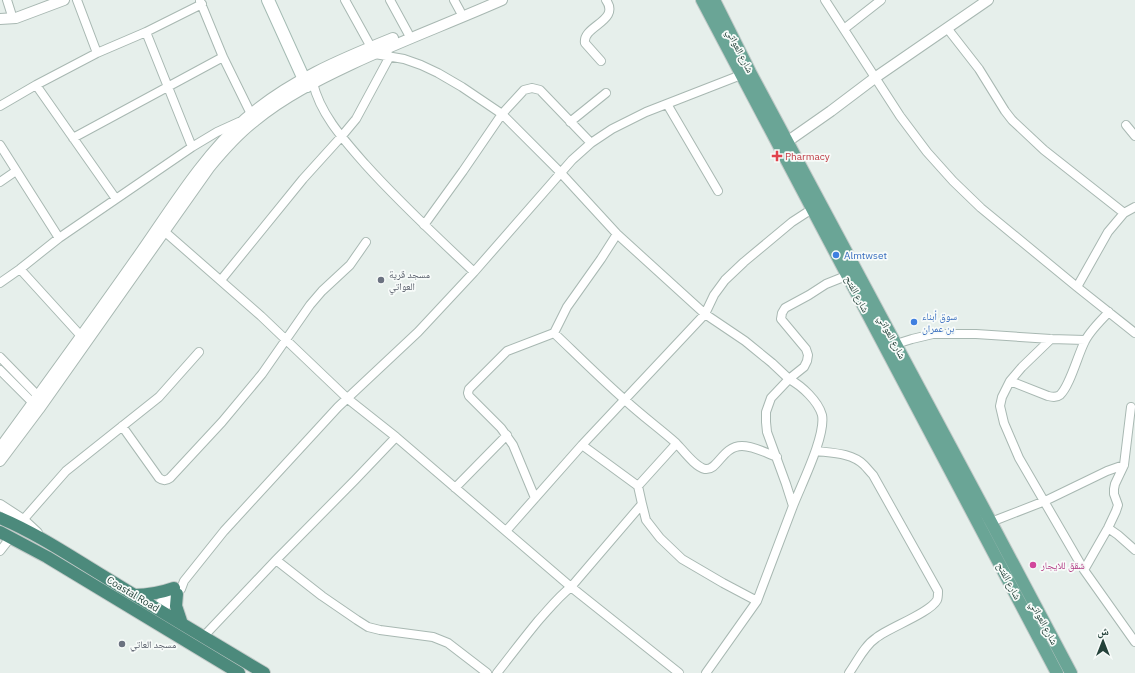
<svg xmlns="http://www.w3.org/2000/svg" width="1135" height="673" font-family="'IBM Plex Sans','Noto Naskh Arabic',sans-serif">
  <rect width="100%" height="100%" fill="#e6efeb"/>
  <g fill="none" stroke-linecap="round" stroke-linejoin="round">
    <defs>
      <path id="minor" d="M7,0l6,19
        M77,0l20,53
        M345,0l26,47
        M390,0l18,33
        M454,0l6,11
        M825,0l75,116 27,36 26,29 28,27 96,79 58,46
        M200,1l23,56 28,57
        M947,28l32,41 26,42 7,9 32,30 80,63
        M844,29l37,-29
        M146,32l46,115
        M375,54l29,5 17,6 17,8 24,14 40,27 58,58 57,62 88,80 40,27 27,22 17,16 -18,19 -5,14v10l1,10 19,52 7,22 -36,95 -51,72
        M601,61l-16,-18c-3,-17 36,-22 21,-43
        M313,83c7,31 31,57 52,81 34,38 72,73 109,108
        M36,85l80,114
        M667,104l51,87
        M0,106l36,-21 61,-32 49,-21 56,-28
        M570,122l36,-29
        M1126,125l9,11
        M73,138l150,-81
        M0,145l59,93
        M0,182l16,-11
        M424,225l39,-54 39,-57 22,-24 8,-2 8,2 51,53
        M164,231l97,85 87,83 48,38 175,150 108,86
        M20,269l61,67
        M221,280l82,-101 38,-42 15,-18 34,-63
        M0,283l20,-14 39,-31 133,-91 25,-15 22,-10
        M1077,287l31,-55 16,-19 11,-6
        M1109,312c-7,7 -20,21 -24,29 -7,13 -15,45 -25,54 -4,3 -8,2 -12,1l-38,-15 -8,16 -2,9 4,17 15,35 65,112 51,72
        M554,333c23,22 46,45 71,67 16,15 34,28 51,43 7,7 19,24 29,26 13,2 17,-23 37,-23 12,0 24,7 35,11
        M896,344l16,-5 21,-5h43l75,5 34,1
        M0,357l42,43
        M0,370l36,36
        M1010,381l12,-14 29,-28
        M122,426l37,52c4,3 7,3 11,0l52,-56 40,-48 48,-69 12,-14 28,-26 16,-23
        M582,445l56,41
        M816,451c16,2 36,2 48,14 3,3 6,7 9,10l65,116c0,4 0,7 -1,9 -7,13 -49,28 -61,38 -12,8 -19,24 -27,35
        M455,488l52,-53
        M535,498l-22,-53 -12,-17 -32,-32 -1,-3 1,-4 38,-38 47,-18 13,-26 34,-48 16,-25
        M642,504l4,16 14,18 22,21 41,24 34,18
        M793,506c8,-21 33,-70 29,-91 -4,-14 -20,-29 -33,-36l15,-12 3,-6 1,-6 -2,-6 -25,-30 1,-6 3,-5 24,-13 17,-11 25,-10
        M23,520l43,-49 93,-74 40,-45
        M991,522l54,-21 62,-30 17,-6
        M1108,528l10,7 17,15
        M506,531l76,-86 123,-131 9,-19 11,-15 19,-18 48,-40 20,-13
        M0,551l11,-14
        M276,560l46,36 35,24 11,7 12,3 53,7 15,6 39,30
        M1084,570l24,-42 8,-17 2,-6 -4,-11v-5l1,-5 9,-19 7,-58
        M155,608l17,-18
        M161,612l20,-23 3,-8 40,-50 114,-124 80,-75 56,-60 98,-112 19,-17 21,-14 34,-17 95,-37
        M203,637l73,-77 79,-80 41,-43
        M497,673c14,-18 27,-35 41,-52 11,-12 20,-24 33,-34l71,-83 -4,-18 38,-42"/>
      <path id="tertiary" d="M0,19l16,-1 48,-18
        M781,146l50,-35 45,-34 112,-77
        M0,448c46,-63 91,-125 136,-189 34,-48 65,-101 109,-140 43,-38 96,-60 148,-81
        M0,461l39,-52 170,-241c14,-17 29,-34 46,-47 29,-24 63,-41 97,-57 49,-23 100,-42 150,-64
        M0,505l23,15 14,13"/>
      <path id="secondary" d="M268,0l39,86"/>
      <path id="primary" d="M702,0l355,673
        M714,0l36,72 241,450 80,151"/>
      <path id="trunk" d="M0,518c38,16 73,40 108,61 52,32 104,63 156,94
        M0,532l47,25 192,116
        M177,594l-1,12 6,18
        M134,595c14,0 26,-2 40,-7"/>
    </defs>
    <use href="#minor" stroke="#a8b8b2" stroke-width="10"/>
    <use href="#tertiary" stroke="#a8b8b2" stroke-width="12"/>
    <use href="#secondary" stroke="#a4bbb3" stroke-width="14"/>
    <use href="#primary" stroke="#c2cac8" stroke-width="14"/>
    <use href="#trunk" stroke="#c2cac8" stroke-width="14"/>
    <use href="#minor" stroke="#fff" stroke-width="8"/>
    <use href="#tertiary" stroke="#fff" stroke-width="10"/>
    <use href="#secondary" stroke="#fff" stroke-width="12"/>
    <use href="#primary" stroke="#6aa596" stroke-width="12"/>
    <use href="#trunk" stroke="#4c8a7c" stroke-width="12"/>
  </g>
  <path fill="#e0444e" stroke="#f7fbf9" stroke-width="1.5" d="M775 150h4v4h4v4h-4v4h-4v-4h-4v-4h4z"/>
  <g fill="#3f7fe0" stroke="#f7fbf9" stroke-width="1.5">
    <circle cx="836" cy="255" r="4"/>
    <circle cx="914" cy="322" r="4"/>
  </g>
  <g fill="#6b7280" stroke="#f7fbf9" stroke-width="1.5">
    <circle cx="381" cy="280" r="4"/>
    <circle cx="122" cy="644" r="4"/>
  </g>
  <circle fill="#d1479c" stroke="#f7fbf9" stroke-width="1.5" cx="1033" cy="565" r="4"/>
  <g text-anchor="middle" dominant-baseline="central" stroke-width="3.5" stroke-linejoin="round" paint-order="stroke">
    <g font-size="10" fill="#24423a" stroke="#f7fbf9">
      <text transform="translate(740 51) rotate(63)">شارع العواتي</text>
      <text transform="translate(857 294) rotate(62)">شارع الفتح</text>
      <text transform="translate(892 337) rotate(62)">شارع العواتي</text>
      <text transform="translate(1009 581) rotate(62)">شارع الفتح</text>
      <text transform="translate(133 594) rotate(31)">Coastal Road</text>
      <text transform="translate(1044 623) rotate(62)">شارع العواتي</text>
    </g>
    <g font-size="10" fill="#be3a42" stroke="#f7fbf9" text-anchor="start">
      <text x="785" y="156">Pharmacy</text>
    </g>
    <g font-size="10" fill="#366cbe" stroke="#f7fbf9" text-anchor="start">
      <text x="844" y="255">Almtwset</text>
      <text x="922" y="316">سوق أبناء<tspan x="922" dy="12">بن عمران</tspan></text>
    </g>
    <g font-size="10" fill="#5b616d" stroke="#f7fbf9" text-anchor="start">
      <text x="389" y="274">مسجد قرية<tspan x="389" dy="12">العواتي</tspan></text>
      <text x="130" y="644">مسجد العاتي</text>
    </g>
    <g font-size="10" fill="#b23c85" stroke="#f7fbf9" text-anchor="start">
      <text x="1041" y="565">شقق للايجار</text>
    </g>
  </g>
  <g transform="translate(1103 641)" stroke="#f7fbf9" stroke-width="3" paint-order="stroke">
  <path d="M0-3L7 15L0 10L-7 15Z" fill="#24423a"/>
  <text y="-6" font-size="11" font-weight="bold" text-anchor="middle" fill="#24423a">ش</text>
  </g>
</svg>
